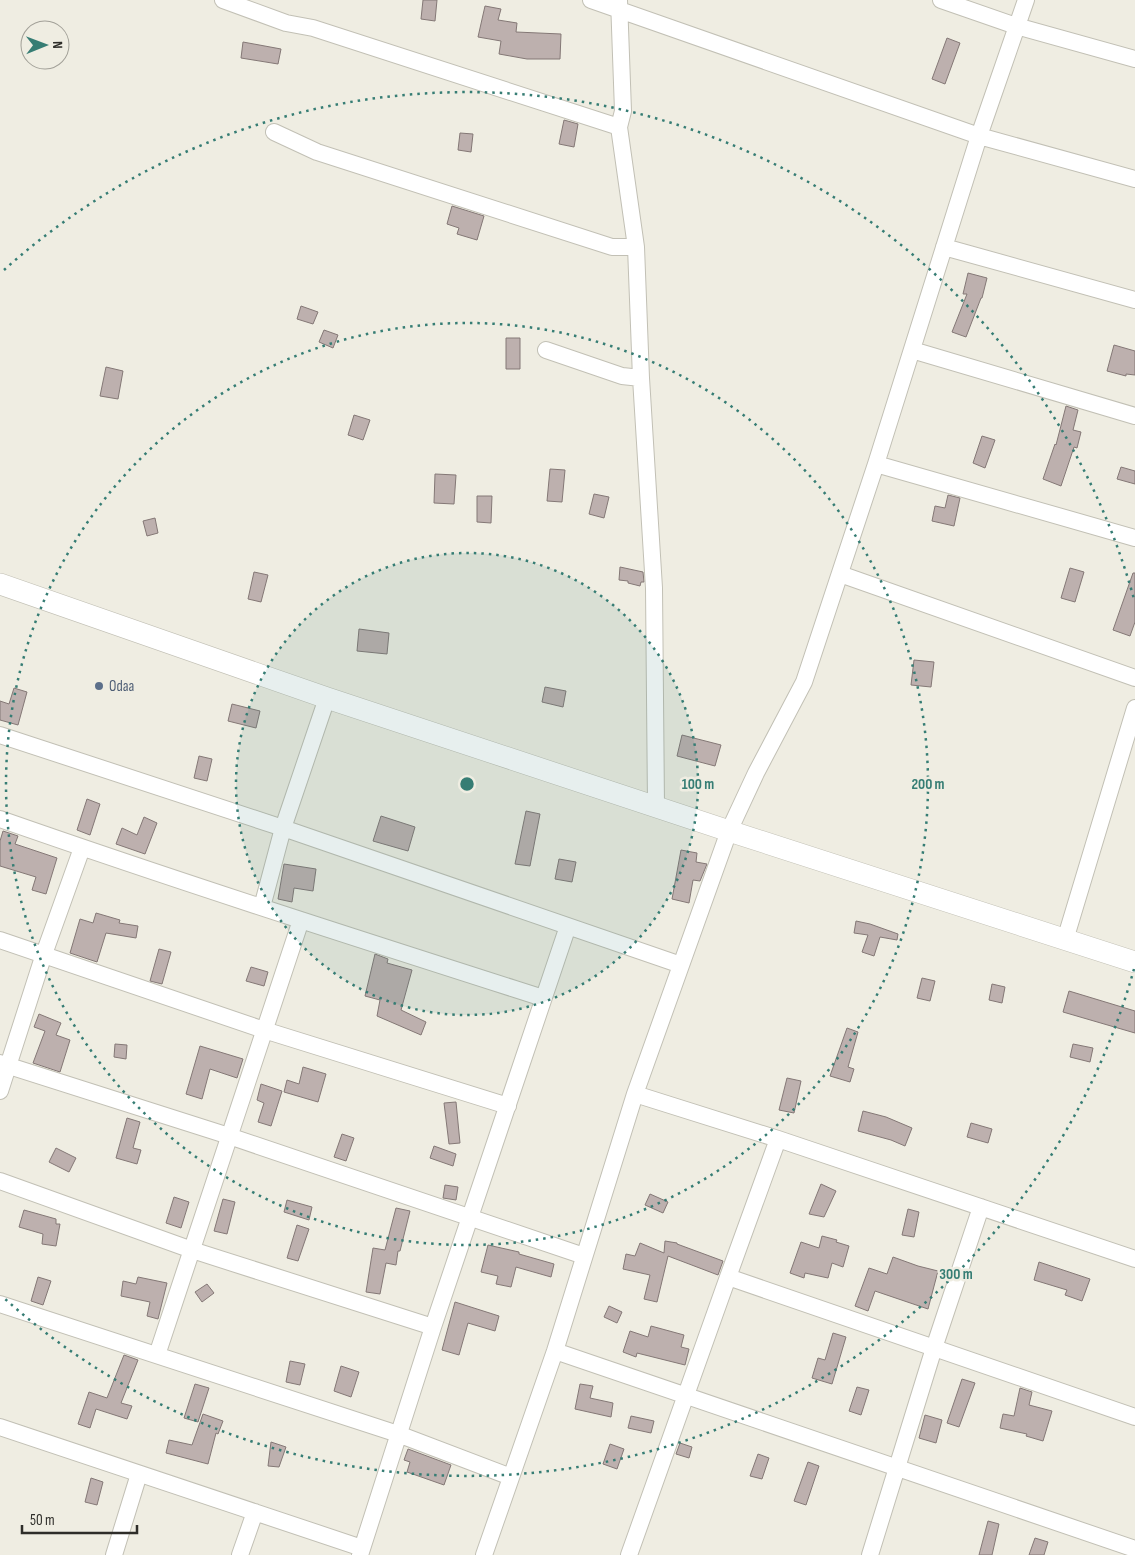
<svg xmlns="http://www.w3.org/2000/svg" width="1135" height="1555" font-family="'Sofia Sans Condensed',sans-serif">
  <rect width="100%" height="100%" fill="#efede2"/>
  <path fill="#bdb0ae" stroke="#847876" d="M423,0h14l-2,21 -14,-2z
    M485,6l16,3 -3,11 19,3 -1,9 45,2 -1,25h-33l-28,-5 2,-13 -23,-4z
    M947,38l13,5 -15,41 -13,-5z
    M243,42l38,7 -3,15 -37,-6z
    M564,120l14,4 -4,23 -15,-3z
    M460,133l13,1 -2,18 -13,-2z
    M452,206l32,10 -7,24 -20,-6 2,-6 -12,-4z
    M968,273l19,5 -5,20h-1l-15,39 -14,-5 15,-38h-4z
    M301,306l17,6 -5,12 -16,-5z
    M324,330l14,5 -5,13 -14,-6z
    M506,338h14v31h-14z
    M1114,345l21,6v24l-9,-1v2l-19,-5z
    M106,367l17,4 -5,28 -18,-3z
    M1066,406l12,4 -5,20 8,2 -4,16 -3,-1 -13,39 -18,-7 12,-35 1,1z
    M354,415l16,5 -7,20 -15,-5z
    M982,436l13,4 -10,28 -12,-5z
    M1121,467l14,4v13l-18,-5z
    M550,469l15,1 -3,32 -15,-1z
    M435,474l21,1 -2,29 -20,-1z
    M594,494l15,3 -5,21 -15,-4z
    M948,495l12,3 -6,28 -22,-5 3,-15 10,2z
    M477,496h15l-1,27 -14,-1z
    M155,518l3,15 -11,3 -4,-15z
    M620,567l23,5 1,10h-3l-1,4 -12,-3v-2l-9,-1z
    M1070,568l14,4 -9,30 -14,-4z
    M254,572l14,3 -7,27 -13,-3z
    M1133,573h2v49l-5,14 -17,-6z
    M359,629l30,4 -2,21 -30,-3z
    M914,660l20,2 -3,25 -20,-2z
    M545,687l21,4 -3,16 -21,-5z
    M14,688l13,4 -9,33 -18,-5v-19l9,3z
    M232,704l28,7 -4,17 -28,-7z
    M682,735l39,10 -6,21 -38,-10z
    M199,756l13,3 -5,22 -13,-3z
    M87,799l13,5 -10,31 -13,-5z
    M526,811l14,3 -10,52 -15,-2z
    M381,816l34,11 -7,24 -35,-10z
    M144,817l13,6 -12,31 -29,-10 6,-16 15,7z
    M3,831l15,5 -3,8 42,14 -11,36 -14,-4 4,-13 -36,-11v-25z
    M681,850l16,3 -1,9 11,2 -7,17 -7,-1 -4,23 -17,-4z
    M559,859l17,3 -4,20 -17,-3z
    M284,864l32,5 -3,22 -19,-3 -2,14 -14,-3z
    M96,913l24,7 -1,3 19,3 -2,12 -30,-5 -9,29 -27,-9 10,-34 13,4z
    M856,921l14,3 28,10 -1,6 -17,-3 -6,19 -12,-4 6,-17 -14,-2z
    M159,949l12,3 -9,32 -12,-3z
    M375,954l13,5 -1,4 25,7 -11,40 25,12 -5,13 -44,-19 3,-16 -15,-4z
    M251,967l17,5 -4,14 -18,-5z
    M922,978l13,3 -5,20 -13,-3z
    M992,984l13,3 -3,16 -13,-3z
    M1069,991l66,20v22l-72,-21z
    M39,1014l22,9 -5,12 14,5 -10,32 -27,-9 12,-32 -11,-4z
    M847,1028l11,4 -10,35 6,2 -4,13 -20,-6z
    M115,1044l12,1 -1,14 -12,-2z
    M1073,1044l20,4 -3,14 -20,-5z
    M200,1046l43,13 -6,19 -27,-9 -8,30 -16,-5z
    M303,1067l23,7 -8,28 -34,-10 3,-12 12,4z
    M787,1078l14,3 -7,32 -15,-3z
    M261,1084l21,7 -11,35 -13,-4 6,-19 -7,-3z
    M456,1102l4,41 -11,1 -5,-41z
    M863,1111l23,6 26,11 -7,18 -14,-6 -33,-9z
    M127,1118l13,4 -7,26 8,2 -4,14 -21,-6z
    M971,1123l21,6 -4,14 -21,-6z
    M342,1134l12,4 -8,23 -12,-4z
    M434,1146l22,8 -3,12 -23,-8z
    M56,1148l20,10 -7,14 -20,-10z
    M821,1184l15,7 -12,26 -15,-3z
    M445,1185l13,2 -2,13 -13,-2z
    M650,1194l18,8 -5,11 -18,-8z
    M174,1197l15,5 -8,26 -15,-5z
    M223,1199l12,3 -8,32 -13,-3z
    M287,1200l25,7 -3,13 -25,-8z
    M396,1208l14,3 -10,40h-2l-2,14 -10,-2 -6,31 -14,-2 7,-44 12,2z
    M908,1209l11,3 -5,25 -12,-2z
    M24,1210l32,9v5h4l-4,22 -14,-2 1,-10 -24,-7z
    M297,1225l12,4 -11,32 -11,-3z
    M822,1236l15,4 -1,2 13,4 -6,21 -11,-4 -4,15 -23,-5 -1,5 -14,-5 11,-31 18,6z
    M665,1241l12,2v1l46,17 -5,14 -50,-19 -11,46 -13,-3 6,-24 -27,-6 3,-15 9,2 5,-13 24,10z
    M488,1245l31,7v2l35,10 -3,13 -35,-10 -5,20 -15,-3 2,-8 -17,-4z
    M893,1257l25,9 20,5 -10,38 -53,-18 -7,20 -13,-5 14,-38 18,6z
    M1039,1262l51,17 -8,22 -17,-6 2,-5 -33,-10z
    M38,1277l13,4 -8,24 -12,-4z
    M138,1277l29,6 -9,36 -11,-3 3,-14 -29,-6 2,-15 13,3z
    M207,1284l7,9 -12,9 -7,-10z
    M455,1302l44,14 -4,15 -27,-8 -9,32 -17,-5z
    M609,1306l13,6 -5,11 -13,-6z
    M651,1326l33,9 -3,12 8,2 -4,16 -48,-12 -1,4 -13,-5 7,-21 18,6z
    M833,1333l13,4 -14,47 -20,-6 6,-20 7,2z
    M124,1355l14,5 -17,43 11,3 -5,13 -31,-10 -6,19 -12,-4 11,-32 18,6z
    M290,1361l15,3 -5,21 -14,-3z
    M341,1366l18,6 -8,25 -17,-6z
    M962,1379l13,4 -16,44 -12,-4z
    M195,1384l14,4 -11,34 -14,-4z
    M580,1384l13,2 -3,12 23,5 -2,14 -36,-8z
    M857,1387l12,3 -8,25 -12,-4z
    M1020,1388l12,4 -3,13 23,6 -9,30 -17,-5 1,-2 -27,-6 3,-14 11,2z
    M203,1414l20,7 -5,13 -2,-1 -8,31 -42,-11 3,-13 23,5z
    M925,1415l17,5 -6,23 -17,-5z
    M631,1416l23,5 -3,12 -23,-5z
    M271,1442l15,5 -7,20 -11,-1z
    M680,1443l12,4 -3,11 -13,-4z
    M610,1444l14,5 -7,20 -14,-5z
    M408,1449l43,16 -7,20 -37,-13 3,-10 -6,-2z
    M758,1454l11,4 -7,21 -12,-3z
    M808,1462l11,4 -13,39 -12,-4z
    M91,1478l12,4 -6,23 -12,-3z
    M988,1521l11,3 -7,31h-13z
    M1035,1538l13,4 -4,13h-15z"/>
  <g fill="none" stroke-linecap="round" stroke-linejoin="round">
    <defs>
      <path id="minor" d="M223,0l63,23 27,5 306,99
        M591,0l388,136 156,43
        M619,0l4,111 -4,16 17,120 5,131 13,210 2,218
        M941,0l75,26 119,33
        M274,132l43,20 295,95h24
        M944,247l191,53
        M546,350l76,26 19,2
        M912,350l223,66
        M876,464l259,74
        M840,574l295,104
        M0,735l283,93 398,137
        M0,819c180,63 362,121 543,179
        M262,907l21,-79 44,-130
        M0,940l264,90 244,76
        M1065,940l70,-232
        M0,1063l229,73 355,120
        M0,1091l44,-137 38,-106
        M635,1094l143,45 357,120
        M0,1181l192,69 241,77
        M728,1277l407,140
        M0,1304l398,130 113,43
        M555,1351l580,198
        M157,1355l144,-435
        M0,1427l362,121
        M114,1555l25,-81
        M240,1555l15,-43
        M360,1555l73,-228 135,-401
        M484,1555l71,-204 80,-257 94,-263 27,-58 48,-91 72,-218 103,-328 47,-136
        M629,1555l99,-278 50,-138
        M870,1555l64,-207 47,-141"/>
      <path id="major" d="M0,584l327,114 402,133 406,131"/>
    </defs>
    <use href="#minor" stroke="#c2c0b5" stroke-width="18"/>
    <use href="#major" stroke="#c2c0b5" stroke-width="22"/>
    <use href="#minor" stroke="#fff" stroke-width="16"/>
    <use href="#major" stroke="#fff" stroke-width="21"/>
  </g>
  <circle cx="467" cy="784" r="231" fill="#367d74" fill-opacity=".12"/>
  <g fill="none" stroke="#367d74" stroke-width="2.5" stroke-dasharray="2.5 5">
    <circle cx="467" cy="784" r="231"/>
    <circle cx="467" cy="784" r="461"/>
    <path d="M1134 969A692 692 0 0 1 4 1298M4 270A692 692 0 0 1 1134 599"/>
  </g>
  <circle fill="#5c6f8a" stroke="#efede2" stroke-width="2" cx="99" cy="686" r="5"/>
  <g text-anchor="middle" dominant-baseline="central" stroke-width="5" stroke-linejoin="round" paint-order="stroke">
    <g font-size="15" fill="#4e5e75" stroke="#efede2" text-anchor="start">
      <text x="109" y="686">Odaa</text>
    </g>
  </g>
  <circle cx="467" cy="784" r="8" fill="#367d74" stroke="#efede2" stroke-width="2.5"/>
  <g font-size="15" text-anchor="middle" font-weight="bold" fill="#367d74" stroke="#efede2" stroke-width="5" stroke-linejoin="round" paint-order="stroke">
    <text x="698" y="789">100 m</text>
    <text x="928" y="789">200 m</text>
    <text x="956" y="1279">300 m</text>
  </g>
  <g transform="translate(45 45) rotate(89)"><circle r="24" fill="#efede2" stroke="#a2a098"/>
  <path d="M0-4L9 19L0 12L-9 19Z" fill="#367d74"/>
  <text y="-8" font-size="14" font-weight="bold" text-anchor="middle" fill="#2e2d29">N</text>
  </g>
  <path d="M22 1525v8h115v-8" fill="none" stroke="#2e2d29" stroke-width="2.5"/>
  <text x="30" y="1525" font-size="15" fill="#2e2d29" stroke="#efede2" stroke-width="4" paint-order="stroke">50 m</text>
</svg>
